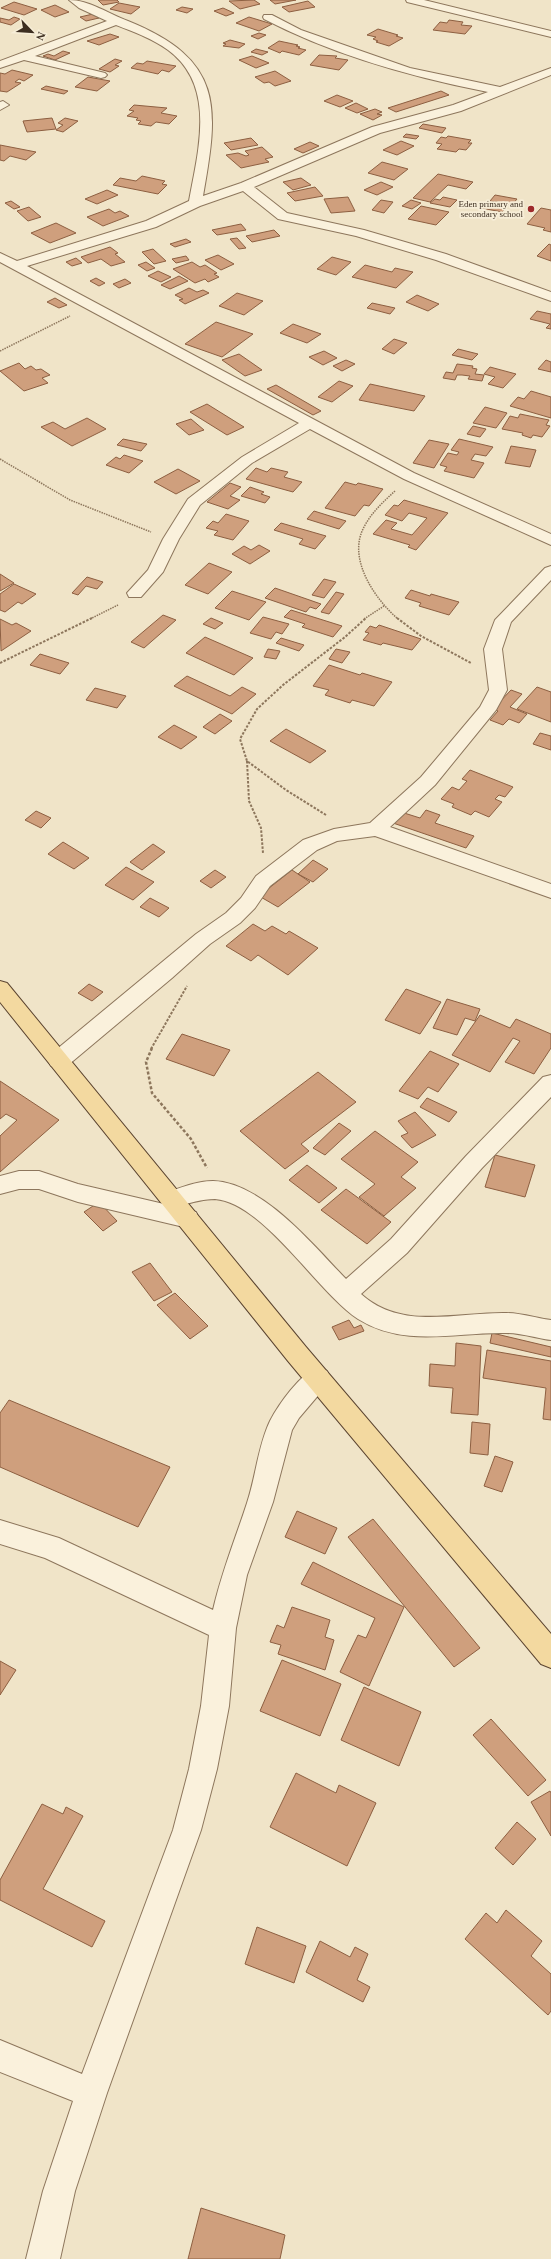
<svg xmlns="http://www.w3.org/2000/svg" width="551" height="2259" font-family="'Times New Roman',serif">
  <rect width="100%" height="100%" fill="#f0e4c8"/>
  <path fill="#cf9f7d" stroke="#8d5f41" d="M98,0h19l2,2 -16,3z
    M254,0l6,4 -20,5 -11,-8z
    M270,0h26l-21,4z
    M308,1l7,6 -26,5 -7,-5z
    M14,2l23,7 -13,6 -23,-7z
    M119,3l21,4 -9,7 -21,-5z
    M55,5l14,7 -14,5 -14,-7z
    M182,7l11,2 -6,4 -11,-3z
    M223,8l11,5 -8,3 -12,-5z
    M93,14l6,4 -13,3 -6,-4z
    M14,17l6,2 -9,6 -11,-3v-4l9,2z
    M249,17l23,7 -13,7 -23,-8z
    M449,20l14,2 -2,3 11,1 -7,8 -32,-4 7,-8 7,1z
    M378,29l20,6 -2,1 7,2 -14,8 -13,-4 2,-1 -5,-2 3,-2 -9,-2z
    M259,33l7,2 -8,4 -7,-3z
    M110,34l9,3 -20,8 -12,-4z
    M230,40l15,4 -6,4 -16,-2 3,-2 -3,-1z
    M279,41l19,4 -2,1 4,1 -2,1 8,2 -7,5 -17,-4 -2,2 -12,-5z
    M256,49l12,3 -6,3 -11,-3z
    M63,51l7,2 -15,7 -12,-4 5,-2 6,2z
    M319,55l18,1 -2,2 13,2 -9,10 -29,-5z
    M252,56l17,7 -13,5 -17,-8z
    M115,59l7,2 -7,4 4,1 -9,6 -11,-3z
    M147,61l29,5 -7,6 -7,-2 -4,4 -27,-6 6,-5 6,1z
    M12,70l21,5 -9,6 -5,-2 -4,3 6,1 -14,9 -7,-1v-18l5,1z
    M275,71l16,10 -16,5 -6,-4 -5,1 -9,-6z
    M88,77l22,4 -13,10 -22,-4z
    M46,86l22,5 -4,3 -23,-5z
    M441,91l8,4 -53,17 -8,-4z
    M337,95l16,6 -13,6 -16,-6z
    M356,103l12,6 -11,4 -12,-5z
    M134,105l33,3 -6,5 16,3 -8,8 -13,-2 -5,4 -13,-2 3,-3 -5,-1 2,-2 -11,-2 7,-5 -5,-1z
    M375,109l7,3 -5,2 5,1 -9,5 -13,-6z
    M52,118l4,11 -29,3 -4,-11z
    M65,118l13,3 -15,11 -7,-2 7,-5 -5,-2z
    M423,124l23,4 -4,5 -23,-5z
    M406,134l13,2 -3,3 -13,-2z
    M448,136l23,4 -3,3h4l-6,7 -7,-1 -3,3 -19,-3 5,-5 -6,-1 5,-6 5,1z
    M251,138l7,7 -27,5 -7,-7z
    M401,141l13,5 -17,9 -14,-5z
    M310,142l9,4 -16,7 -9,-4z
    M0,145l36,7 -10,8 -16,-4 -6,5 -4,-1z
    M262,147l11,10 -8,2 4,3 -28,6 -15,-13 12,-2 8,3 3,-1 -4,-4z
    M382,162l26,7 -14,11 -26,-7z
    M438,174l35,8 -7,7 -18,-4 -18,17 -17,-4z
    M142,176l23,5 -3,3 5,1 -9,9 -45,-9 7,-7 16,3z
    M301,178l10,7 -18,5 -10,-8z
    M381,182l12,5 -16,8 -13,-5z
    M315,187l8,9 -28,5 -8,-8z
    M107,190l11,5 -21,9 -12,-5z
    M495,195l22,4 -5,6 -22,-4z
    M348,197l7,14 -24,2 -7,-14z
    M443,197l14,3 -7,7 -20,-4 5,-4 5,1z
    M381,200l12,2 -9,11 -12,-3z
    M411,200l10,3 -9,6 -10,-3z
    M11,201l9,6 -6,2 -9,-6z
    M485,203l22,4 -5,5 -21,-4z
    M421,206l28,6 -13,13 -28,-6z
    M29,207l12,10 -13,4 -11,-10z
    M541,208l10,2v22l-8,-2 2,-2 -18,-4z
    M109,209l6,4 5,-2 9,5 -26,10 -16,-9z
    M56,223l20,10 -26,10 -19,-10z
    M241,224l5,6 -29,5 -5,-5z
    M274,230l6,6 -28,6 -6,-6z
    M237,238l9,10 -7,1 -9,-10z
    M186,239l5,3 -16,5 -5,-3z
    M549,244l2,1v16l-14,-5z
    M110,247l8,6 -3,1 10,8 -14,4 -10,-7 -13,4 -7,-6z
    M153,249l13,12 -12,3 -12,-12z
    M218,255l16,9 -13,6 -16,-10z
    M186,256l3,4 -13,3 -4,-4z
    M332,257l19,5 -15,13 -19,-6z
    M76,258l6,5 -10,3 -6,-4z
    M146,262l9,6 -8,3 -9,-6z
    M192,262l8,5 5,-2 12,8 -3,1 5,3 -11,5 -3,-3 -10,4 -22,-14z
    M365,265l27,7 3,-4 18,4 -17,16 -44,-11z
    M158,271l13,6 -10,5 -13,-6z
    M179,276l9,5 -18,8 -9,-4z
    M96,278l9,5 -6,3 -9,-5z
    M125,279l6,4 -12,5 -6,-4z
    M189,288l8,4 6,-2 6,3 -24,11 -6,-4 4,-1 -8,-4z
    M237,293l26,8 -19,14 -25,-9z
    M417,295l22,9 -11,7 -22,-9z
    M55,298l12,7 -8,3 -12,-6z
    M372,303l23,5 -5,6 -23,-6z
    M537,311l14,3v15l-5,-1 4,-4 -20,-5z
    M216,322l37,12 -31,23 -37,-13z
    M293,324l28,10 -14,9 -27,-10z
    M394,339l13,4 -13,11 -12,-5z
    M458,349l20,5 -6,6 -20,-5z
    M324,351l13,7 -14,7 -14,-8z
    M239,354l23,16 -17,6 -23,-16z
    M346,360l9,4 -13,7 -9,-5z
    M546,360l5,2v10l-13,-3z
    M19,363l6,6 6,-3 5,4 5,-1 9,6 -8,3 6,5 -24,8 -24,-20z
    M457,364l16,2 -1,2 5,1 -2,5 9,1 -2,6 -14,-2 2,-3 -8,-1h-5l-2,5 -12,-2 3,-6 7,1z
    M490,367l26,7 -13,14 -15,-4 7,-7 -11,-3z
    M339,381l14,5 -21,16 -14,-5z
    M370,384l55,12 -11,15 -55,-11z
    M276,385l45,26 -8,4 -46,-26z
    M531,391l20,6v21l-41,-12 8,-9 6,2z
    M207,404l37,23 -17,8 -37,-23z
    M485,407l22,6 -11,15 -23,-5z
    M520,414l29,6 -3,5 4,1 -8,11 -9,-2 -2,3 -9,-3 1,-2 -21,-4 8,-13 8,2z
    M87,418l19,11 -34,17 -31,-19 12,-5 12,7z
    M191,419l13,11 -15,5 -13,-11z
    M473,426l13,3 -6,8 -13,-3z
    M123,439l24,5 -6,7 -24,-6z
    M459,439l34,8 -7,9 -11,-2 -4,6 13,3 -10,15 -30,-7 3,-4 -7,-2 8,-12 9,2 2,-3 -8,-2z
    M429,440l20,4 -15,24 -21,-5z
    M511,446l25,4 -6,17 -25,-4z
    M124,455l19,6 -14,12 -23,-8 10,-8 4,2z
    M256,468l11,4 4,-4 17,4 -4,5 18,5 -9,10 -47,-13z
    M178,469l22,12 -24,13 -22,-12z
    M345,482l11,3 2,-2 25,6 -14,17 -5,-1 -9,11 -30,-8z
    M230,483l11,4 -11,9 10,4 -12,9 -21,-7z
    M250,487l14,5 -3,2 9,3 -5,6 -24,-7z
    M404,500l44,13 -32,37 -8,-3 2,-2 -37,-11 13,-14 11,3 -6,6 21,6 15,-17 -18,-5 -7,8 -17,-6 9,-10 4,1z
    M314,511l32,10 -7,8 -32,-10z
    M226,514l23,7 -16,19 -19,-5 4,-4 -12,-3 7,-7 5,2z
    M281,523l45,13 -11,13 -16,-5 4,-5 -29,-9z
    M259,545l11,6 -20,13 -18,-10 12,-8 7,4z
    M209,563l23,9 -24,22 -23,-9z
    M0,574l14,9 -14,8z
    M87,577l16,5 -6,7 -11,-3 -8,9 -6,-2z
    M324,579l12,3 -12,16 -12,-3z
    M14,584l22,10 -14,10 -4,-2 -13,10 -5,-2v-16z
    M275,588l46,16 -5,5 -6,-2 -4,5 -41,-14z
    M411,590l19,6 1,-2 28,8 -10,13 -30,-9 2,-3 -16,-5z
    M232,591l34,11 -17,18 -34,-12z
    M336,592l8,2 -15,20 -8,-2z
    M291,610l51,16 -9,11 -31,-10 3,-3 -21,-7z
    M163,615l13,5 -32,28 -13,-6z
    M263,617l26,7 -7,10 -6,-2 -5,7 -21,-6z
    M211,618l12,5 -8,6 -12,-5z
    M0,619l12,6 4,-2 15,8 -30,20z
    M379,625l42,14 -9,11 -29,-7 -2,2 -18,-5 6,-7 -4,-1 5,-6 6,2z
    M205,637l48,21 -19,17 -48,-22z
    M281,638l23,7 -5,6 -23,-8z
    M268,649l12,2 -4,8 -12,-2z
    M336,649l14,3 -8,11 -13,-4z
    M40,654l29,9 -9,11 -30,-9z
    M329,665l31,10 2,-2 30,9 -18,24 -22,-6 -2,3 -25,-8 4,-5 -16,-4z
    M187,676l43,20 12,-9 14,7 -24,20 -58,-28z
    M537,687l14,5v30l-34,-13z
    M95,688l31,8 -9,12 -31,-8z
    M511,690l11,4 -12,13 17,7 -8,9 -10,-4 -6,6 -13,-5 8,-9 -5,-2z
    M220,714l12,7 -17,13 -12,-7z
    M174,725l23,12 -16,12 -23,-12z
    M286,729l40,22 -16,12 -40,-22z
    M540,733l11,3v14l-18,-6z
    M470,770l43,17 -8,10 -6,-2 -4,4 7,3 -13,15 -14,-6 -4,4 -19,-8 2,-3 -13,-5 11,-12 7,3 8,-9 -5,-2z
    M426,810l14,5 -5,8 39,13 -8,12 -73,-25 8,-11 19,6z
    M36,811l15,7 -10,10 -16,-8z
    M63,842l26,16 -15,11 -26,-15z
    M153,844l12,8 -23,18 -12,-8z
    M313,860l15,9 -15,13 -15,-8z
    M126,867l28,15 -21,18 -28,-15z
    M215,870l11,7 -15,11 -11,-7z
    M292,870l18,12 -32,25 -19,-11z
    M150,898l19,10 -10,9 -19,-10z
    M253,924l12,7 7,-5 14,8 3,-3 29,17 -30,27 -30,-20 -7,6 -25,-15z
    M89,984l14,8 -11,9 -14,-8z
    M406,989l35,13 -21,32 -35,-14z
    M447,999l33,10 -5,12 -10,-3 -8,17 -24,-7z
    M480,1015l30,13 6,-9 35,15v14l-17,26 -29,-12 15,-21 -7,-3 -23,34 -38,-17z
    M182,1034l48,16 -16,26 -48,-17z
    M430,1051l29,13 -21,28 -10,-5 -10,12 -19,-8z
    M318,1072l38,30 -55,42 8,7 -24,18 -45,-38z
    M0,1081l59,39 -59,52v-36l17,-16 -11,-6 -6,5z
    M427,1098l30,14 -8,10 -29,-15z
    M415,1112l21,23 -24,13 -11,-12 7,-3 -10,-12z
    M339,1123l12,8 -26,24 -12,-7z
    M375,1131l43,31 -17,15 15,11 -32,28 -25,-19 16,-13 -34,-25z
    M495,1155l40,10 -10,32 -40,-10z
    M307,1165l30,23 -18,15 -30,-23z
    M346,1189l45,33 -24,22 -46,-34z
    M99,1202l18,19 -14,10 -19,-19z
    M150,1263l22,29 -18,9 -22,-29z
    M175,1293l33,33 -18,13 -33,-34z
    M349,1320l5,8 7,-3 3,6 -25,9 -7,-13z
    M492,1333l59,14v10l-61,-14z
    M456,1343l25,3 -3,69 -27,-2 2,-25 -24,-2 1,-22 25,2z
    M487,1350l64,11v59l-8,-1 3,-31 -63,-10z
    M9,1400l161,67 -32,60 -138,-60v-54z
    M472,1422l18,2 -2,31 -18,-2z
    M495,1456l18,6 -11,30 -18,-6z
    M297,1511l40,17 -12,26 -40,-17z
    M373,1519l107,129 -26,19 -106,-130z
    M313,1562l91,45 -35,79 -29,-14 18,-37 8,3 9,-20 -74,-34z
    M292,1607l38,13 -5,17 9,3 -9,30 -47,-16 3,-9 -11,-3 7,-17 7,3z
    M282,1660l59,24 -21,52 -60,-25z
    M0,1661l16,9 -16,25z
    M364,1687l57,25 -22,54 -58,-26z
    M491,1719l55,61 -18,16 -55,-61z
    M296,1773l40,20 3,-8 37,18 -29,63 -77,-39z
    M550,1791l1,2v43l-20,-34z
    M42,1804l21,10 3,-7 17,9 -40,73 62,32 -13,26 -92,-47v-20z
    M517,1822l19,17 -23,26 -18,-17z
    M506,1910l36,31 -11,15 20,18v37l-3,4 -83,-76 21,-26 11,10z
    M257,1927l49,19 -12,37 -49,-19z
    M320,1941l30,16 5,-10 13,7 -11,26 13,7 -7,15 -57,-30z
    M201,2208l84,27 -5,24h-92z"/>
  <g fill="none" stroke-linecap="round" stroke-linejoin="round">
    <defs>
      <path id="minor" d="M69,0c20,0 40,14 59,21 96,39 91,85 75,175l38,-13 131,-56 81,-22 35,-13c-76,-15 -155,-37 -224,-73l-1,-2 1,-2h8l29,15 109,38 90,19 51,-19v7l-90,36 -81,22 -126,54 33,26 77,17 82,24 105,38v9l-115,-41 -80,-24 -78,-17 -35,-28 -43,15 -44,21 -129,39 387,207 137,61v11l-147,-66 -94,-50 -58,34 -52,42 -21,34 -16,33 -22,25h-12l-2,-4 21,-23 15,-31 25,-40 54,-42 57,-34 -299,-161v-9l17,8 129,-40 43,-20c9,-50 28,-115 -21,-151 -15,-11 -34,-18 -52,-25l-81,31 70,17 2,2 -2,2 -4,1 -77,-18 -24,8v-7l107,-40 -28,-13z
        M406,0h18l127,31v6l-144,-35z
        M3,101l6,4 -9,5v-8z
        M551,566v14l-40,42 -9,27 5,41 -11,20 -61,75 -45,42 161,57v14l-176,-62 -38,5 -20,9 -47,36 -15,22 -15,15 -30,21 -38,34 -105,88 -8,2 -8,-2 -3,-6 3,-6 145,-120 30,-21 15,-15 15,-22 47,-36 31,-11 36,-6 51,-46 59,-70 9,-17 -5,-41 11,-29 50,-52z
        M551,1075v22l-69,71 -75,85 -46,41c41,37 95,18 145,19 15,0 30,5 45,7v20c-15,-2 -30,-7 -45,-7 -51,-1 -102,15 -148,-14 -40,-26 -94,-116 -143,-120 -13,0 -26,4 -39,8l20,5 3,7 -3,7 -8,2 -110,-26 -39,-13h-20l-19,5v-18l19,-5h20l39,13 86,20 -2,-5 3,-6c15,-5 31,-12 48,-12 49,1 101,65 133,98l45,-40 75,-83 77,-79z
        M318,1367l9,4 3,7 -3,7 -28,33 -7,12 -19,72 -26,73 -11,53 -7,78 -12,63 -16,61 -94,263 -32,98 -15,68h-34l17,-68 30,-90 -73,-29v-32l82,34 91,-244 16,-61 12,-63 8,-71 -164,-77 -45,-14v-24l59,18 154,72c9,-39 22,-70 34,-107 9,-27 11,-57 23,-82 9,-17 30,-47 48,-54z"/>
      <path id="major" d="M0,981l7,2 299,364 245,287v34l-10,-4 -253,-303 -288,-359z"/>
    </defs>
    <use href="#minor" stroke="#8d765c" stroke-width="2"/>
    <use href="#major" stroke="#5b4430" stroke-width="2"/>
    <path stroke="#8d765c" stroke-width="1.5" stroke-dasharray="1.5 1" stroke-linecap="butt" d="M0,351l70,-35
      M0,459l70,41 81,32
      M395,491c-12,11 -25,23 -32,38 -15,31 12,70 35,90
      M90,619l28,-14
      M364,619l20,-13"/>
    <path stroke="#8d765c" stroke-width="2" stroke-dasharray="2.5 1.5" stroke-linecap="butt" d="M397,618l24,18 50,27
      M0,663l92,-45
      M247,761l2,40 12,27 2,25
      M326,815l-40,-25 -39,-29 -7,-22 17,-30 26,-24 62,-48 21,-19
      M151,1049l36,-63"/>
    <path stroke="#8d765c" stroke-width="2.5" stroke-dasharray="3 2" stroke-linecap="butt" d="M152,1048l-6,14 6,31 39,46 16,29"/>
    <use href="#minor" fill="#faf1dc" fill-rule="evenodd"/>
    <use href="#major" fill="#f3d9a0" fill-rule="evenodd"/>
  </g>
  <circle fill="#9e2a2b" stroke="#f7eed8" stroke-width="1.5" cx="531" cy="209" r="4"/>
  <g text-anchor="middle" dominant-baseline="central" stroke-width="3.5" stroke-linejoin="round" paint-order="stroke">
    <g font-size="9" fill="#3d2e20" stroke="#f7eed8" text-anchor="end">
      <text x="523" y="204">Eden primary and<tspan x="523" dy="10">secondary school</tspan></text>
    </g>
  </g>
  <g transform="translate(32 32) rotate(115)" stroke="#f7eed8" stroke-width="3" paint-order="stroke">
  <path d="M0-3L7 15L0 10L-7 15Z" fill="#3d2e20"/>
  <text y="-6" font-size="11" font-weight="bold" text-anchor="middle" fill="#3d2e20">N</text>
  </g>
</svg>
